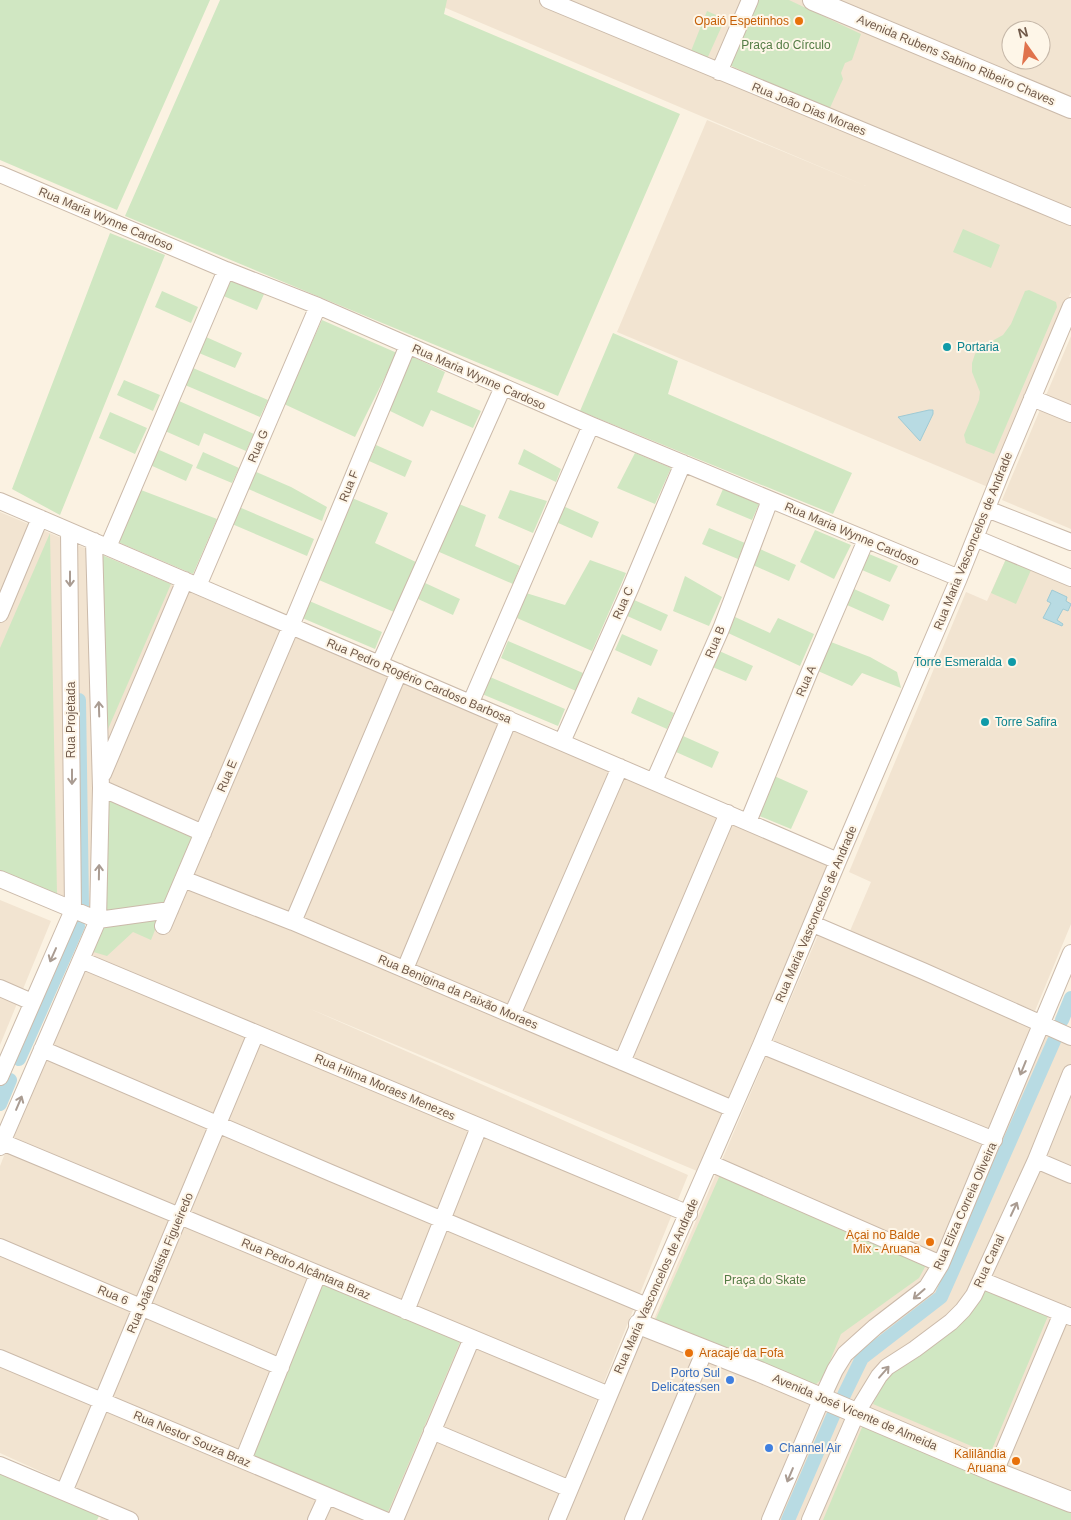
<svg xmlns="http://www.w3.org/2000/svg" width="1071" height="1520" font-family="Helvetica,sans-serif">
  <rect width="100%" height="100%" fill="#fbf2e2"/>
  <path fill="#f2e4d1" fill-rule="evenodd" d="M427,0h644v292l-83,195 -371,-155 90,-212 159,66zM1011,30h30v30h-30z
    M1071,336v193l-69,-29z
    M0,512l831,351 -134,308 -389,-163 380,167 -140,345h-448l5,-19 -105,-48v-287l85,-217 46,-16 -131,-55z
    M1006,559l65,28v337l-36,87 -185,-80 21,-49 -22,-10 117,-280 21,9z
    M0,900l51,21 -51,124z
    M818,935l253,107v466l-422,-177z
    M645,1331l426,178v11h-505z"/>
  <path fill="#d0e7c2" d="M0,0h210l-93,210 -117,-50z
    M220,0h227l-3,14 236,100 -122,282 -433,-180z
    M756,0h33l72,34 -9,26 -7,3 -4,10 2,6 -14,31 -102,-46z
    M707,11l18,8 -18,40 -16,-8z
    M963,229l37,16 -9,23 -38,-16z
    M110,233l55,22 -105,260 -48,-26z
    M228,279l36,15 -7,16 -36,-15z
    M1029,290l27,12 1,5 -63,147 -28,-11 -2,-8 15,-35 1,-8 -8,-20v-9l3,-9 6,-7 22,-12 8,-11 14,-33z
    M162,291l36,16 -7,16 -36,-16z
    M322,320l75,33 -42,84 -71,-33z
    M613,333l65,28 -10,33 184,79 -19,41 -253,-103z
    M206,337l36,16 -7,15 -36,-15z
    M411,356l34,16 -8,20 44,19 -8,17 -42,-18 -8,17 -35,-17z
    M193,368l75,32 -8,17 -75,-32z
    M124,380l36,15 -7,16 -36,-16z
    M179,401l75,33 -8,17 -42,-18 -5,13 -34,-15z
    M110,412l37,16 -12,26 -36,-16z
    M376,445l36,16 -7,16 -36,-16z
    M157,449l36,16 -7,16 -36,-16z
    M524,449l37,20 -5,13 -38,-18z
    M203,452l36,16 -7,15 -36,-15z
    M635,453l36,15 -16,36 -38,-16z
    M254,471l37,16 36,20 -5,14 -76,-33z
    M723,489l36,15 -7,16 -36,-15z
    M141,490l76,29 -24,55 -75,-32z
    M510,490l37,11 -14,32 -35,-15z
    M352,498l36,15 -13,30 41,19 -22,50 -75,-32z
    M459,504l27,11 -11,31 45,20 -7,18 -76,-33z
    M563,506l36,16 -7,16 -36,-16z
    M239,507l75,32 -7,17 -75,-32z
    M709,528l36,15 -7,16 -36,-15z
    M815,530l36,15 -17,34 -34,-17z
    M50,533l7,361 -57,-24v-222z
    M760,549l36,16 -7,16 -36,-16z
    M869,554l29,12 -8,16 -28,-12z
    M102,555l69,29 -66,152z
    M1006,559l25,11 -15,34 -25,-11z
    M590,560l36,13 -34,78 -75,-33 9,-25 39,12z
    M685,576l37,21 -13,29 -36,-15z
    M425,583l35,16 -7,16 -35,-16z
    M854,589l36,16 -7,16 -36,-16z
    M632,599l36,16 -7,16 -36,-16z
    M307,600l75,32 -7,17 -75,-32z
    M735,617l35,16 8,-15 36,16 -14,32 -72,-33z
    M622,634l36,16 -7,16 -36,-16z
    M508,641l75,32 -7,18 -75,-33z
    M831,642l39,15 27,15 4,16 -39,-15 -10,13 -34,-15z
    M717,650l36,16 -7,15 -36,-15z
    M490,677l75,32 -7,17 -76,-32z
    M638,697l36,16 -7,16 -36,-16z
    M683,736l36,16 -7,16 -36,-16z
    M772,775l36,16 -17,38 -34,-14z
    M106,797l88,36 -43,107 -18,-8 -26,24 -17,-5z
    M720,1175l205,89v3l-6,11 -78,56 -18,44 -8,7 -160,-64z
    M322,1282l139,58 -73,172 -138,-57z
    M983,1288l65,28 -58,138 -117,-50 13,-27 3,-3 79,-57z
    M863,1425l208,87v8h-248z
    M0,1465l103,43 -6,12h-97z"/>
  <path fill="#b8dbe3" stroke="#9fcad4" d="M929,410h4v4l-13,27 -22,-24z
    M1052,590l15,7 -1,4 5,3 -3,7 -5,-2 -6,11 6,4 -1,2 -19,-8 8,-15 -4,-2z"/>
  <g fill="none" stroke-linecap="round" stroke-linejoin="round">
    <path stroke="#b8dbe3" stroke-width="14" d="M79,700l3,205
      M1062,1020l9,-22
      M19,1059l59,-133
      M0,1104l10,-24
      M844,1395l18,-37 79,-61 113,-256
      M788,1520l45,-104"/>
    <defs>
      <path id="minor" d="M548,0l523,217
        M719,72l31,-72
        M0,174l226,96 92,36 273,119 368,153
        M1032,398l39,16
        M0,501l838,360
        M987,509l84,33
        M975,538l96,40
        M108,547l118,-277
        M198,586l120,-280
        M0,614l40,-96
        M380,663l123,-276
        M471,702l120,-277
        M562,742l68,-153 53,-126
        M103,774l82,-194
        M654,781l67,-152 49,-129
        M101,788l102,45
        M748,822l61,-149 57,-133
        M0,879l98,41
        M183,879l110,43 440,187
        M98,920l72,-10
        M293,922l106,-250
        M813,924l110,47 148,66
        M163,926l128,-300 117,-281
        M81,960l608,254
        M405,969l104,-250
        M0,988l32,14
        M512,1015l108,-248
        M761,1045l233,95
        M42,1049l289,124 316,133
        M622,1062l106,-249
        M0,1077l73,-167 -4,-379
        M2,1142l607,253
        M0,1147l98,-227 3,-132 -7,-247
        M1036,1160l35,15
        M710,1163l231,101
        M0,1247l281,120
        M981,1280l90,37
        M406,1311l73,-184
        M0,1358l385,162
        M432,1431l138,58
        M243,1460l75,-186
        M0,1465l130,55
        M995,1472l67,-159
        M64,1492l192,-459
        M316,1520l11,-24
        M395,1520l77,-182
        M557,1520l82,-196 122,-279 77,-184 121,-283 44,-110 68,-162
        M633,1520l72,-170
        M770,1520l52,-122 13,-28 10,-16 30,-27 52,-40 14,-23 130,-311
        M810,1520l47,-108 22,-36 8,-9 28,-18 36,-27 12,-12 11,-15 62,-135 35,-87"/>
      <path id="tertiary" d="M813,0l258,108
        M639,1324l121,48 235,100 76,30"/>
    </defs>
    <use href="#minor" stroke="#cbbaaa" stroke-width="18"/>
    <use href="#tertiary" stroke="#cbbaaa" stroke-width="22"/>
    <use href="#minor" stroke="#fff" stroke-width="16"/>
    <use href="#tertiary" stroke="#fff" stroke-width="20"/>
  </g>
  <defs><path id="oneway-shaft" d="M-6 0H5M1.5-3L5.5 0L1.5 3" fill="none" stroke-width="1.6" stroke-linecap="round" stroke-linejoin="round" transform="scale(1.25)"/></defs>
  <g stroke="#aa9c92">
    <use href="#oneway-shaft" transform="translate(70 579) rotate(90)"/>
    <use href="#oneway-shaft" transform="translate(99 709) rotate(-92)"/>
    <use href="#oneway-shaft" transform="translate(72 777) rotate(90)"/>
    <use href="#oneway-shaft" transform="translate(99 872) rotate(-89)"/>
    <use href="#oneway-shaft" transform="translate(53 955) rotate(114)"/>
    <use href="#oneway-shaft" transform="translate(1023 1068) rotate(112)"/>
    <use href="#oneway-shaft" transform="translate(19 1103) rotate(-67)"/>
    <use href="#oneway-shaft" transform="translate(1014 1209) rotate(-65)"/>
    <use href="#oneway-shaft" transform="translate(919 1294) rotate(139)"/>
    <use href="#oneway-shaft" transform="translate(884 1372) rotate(-49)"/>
    <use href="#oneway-shaft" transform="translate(790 1475) rotate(113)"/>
  </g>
  <g fill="#e8710a" stroke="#fef6e8" stroke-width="2">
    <circle cx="799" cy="21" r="5"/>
    <circle cx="930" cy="1242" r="5"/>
    <circle cx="689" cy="1353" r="5"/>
    <circle cx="1016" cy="1461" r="5"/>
  </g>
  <g fill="#0f9aa8" stroke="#fef6e8" stroke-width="2">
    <circle cx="947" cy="347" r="5"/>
    <circle cx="1012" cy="662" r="5"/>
    <circle cx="985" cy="722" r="5"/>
  </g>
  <g fill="#3f7fe0" stroke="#fef6e8" stroke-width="2">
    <circle cx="730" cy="1380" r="5"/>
    <circle cx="769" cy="1448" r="5"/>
  </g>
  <g text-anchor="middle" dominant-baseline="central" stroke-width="4" stroke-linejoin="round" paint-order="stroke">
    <g font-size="12" fill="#c56008" stroke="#fef6e8" text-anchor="end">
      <text x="789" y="21">Opaió Espetinhos</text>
      <text x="920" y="1235">Açai no Balde<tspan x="920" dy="14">Mix - Aruana</tspan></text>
      <text x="699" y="1353" text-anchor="start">Aracajé da Fofa</text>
      <text x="1006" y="1454">Kalilândia<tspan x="1006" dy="14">Aruana</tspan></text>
    </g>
    <g font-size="12" fill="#547c45" stroke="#fef6e8">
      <text x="786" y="45">Praça do Círculo</text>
      <text x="765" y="1280">Praça do Skate</text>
    </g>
    <g font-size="12" fill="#715a4a" stroke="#fef6e8">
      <text transform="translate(956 60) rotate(23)">Avenida Rubens Sabino Ribeiro Chaves</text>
      <text transform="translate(809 109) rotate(22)">Rua João Dias Moraes</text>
      <text transform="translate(106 219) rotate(23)">Rua Maria Wynne Cardoso</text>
      <text transform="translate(479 377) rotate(24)">Rua Maria Wynne Cardoso</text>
      <text transform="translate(258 446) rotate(-67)">Rua G</text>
      <text transform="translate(349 486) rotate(-68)">Rua F</text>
      <text transform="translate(852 534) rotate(23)">Rua Maria Wynne Cardoso</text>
      <text transform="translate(973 541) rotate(-68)">Rua Maria Vasconcelos de Andrade</text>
      <text transform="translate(623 603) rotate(-66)">Rua C</text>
      <text transform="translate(715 642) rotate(-67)">Rua B</text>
      <text transform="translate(419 681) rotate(23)">Rua Pedro Rogério Cardoso Barbosa</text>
      <text transform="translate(806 681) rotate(-67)">Rua A</text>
      <text transform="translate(71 720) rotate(-90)">Rua Projetada</text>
      <text transform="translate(227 776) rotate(-67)">Rua E</text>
      <text transform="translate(816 914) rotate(-67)">Rua Maria Vasconcelos de Andrade</text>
      <text transform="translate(458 992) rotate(23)">Rua Benigina da Paixão Moraes</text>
      <text transform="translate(385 1087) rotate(23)">Rua Hilma Moraes Menezes</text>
      <text transform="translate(965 1206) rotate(-66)">Rua Eliza Correia Oliveira</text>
      <text transform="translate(989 1261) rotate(-65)">Rua Canal</text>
      <text transform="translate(160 1263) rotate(-67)">Rua João Batista Figueiredo</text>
      <text transform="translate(306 1269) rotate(23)">Rua Pedro Alcântara Braz</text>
      <text transform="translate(656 1286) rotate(-66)">Rua Maria Vasconcelos de Andrade</text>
      <text transform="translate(113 1295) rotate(23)">Rua 6</text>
      <text transform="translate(855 1412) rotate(23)">Avenida José Vicente de Almeida</text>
      <text transform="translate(192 1439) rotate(23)">Rua Nestor Souza Braz</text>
    </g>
    <g font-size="12" fill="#0d838f" stroke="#fef6e8" text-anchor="start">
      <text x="957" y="347">Portaria</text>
      <text x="1002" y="662" text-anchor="end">Torre Esmeralda</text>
      <text x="995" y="722">Torre Safira</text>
    </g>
    <g font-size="12" fill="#366cbe" stroke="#fef6e8" text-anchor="end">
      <text x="720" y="1373">Porto Sul<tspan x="720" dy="14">Delicatessen</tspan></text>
      <text x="779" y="1448" text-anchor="start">Channel Air</text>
    </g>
  </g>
  <g transform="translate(1026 45) rotate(346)"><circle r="24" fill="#fef6e8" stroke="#c6b8a9"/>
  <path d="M0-4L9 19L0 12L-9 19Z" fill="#e0734d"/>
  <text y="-8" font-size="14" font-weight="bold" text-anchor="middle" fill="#715a4a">N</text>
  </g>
</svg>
